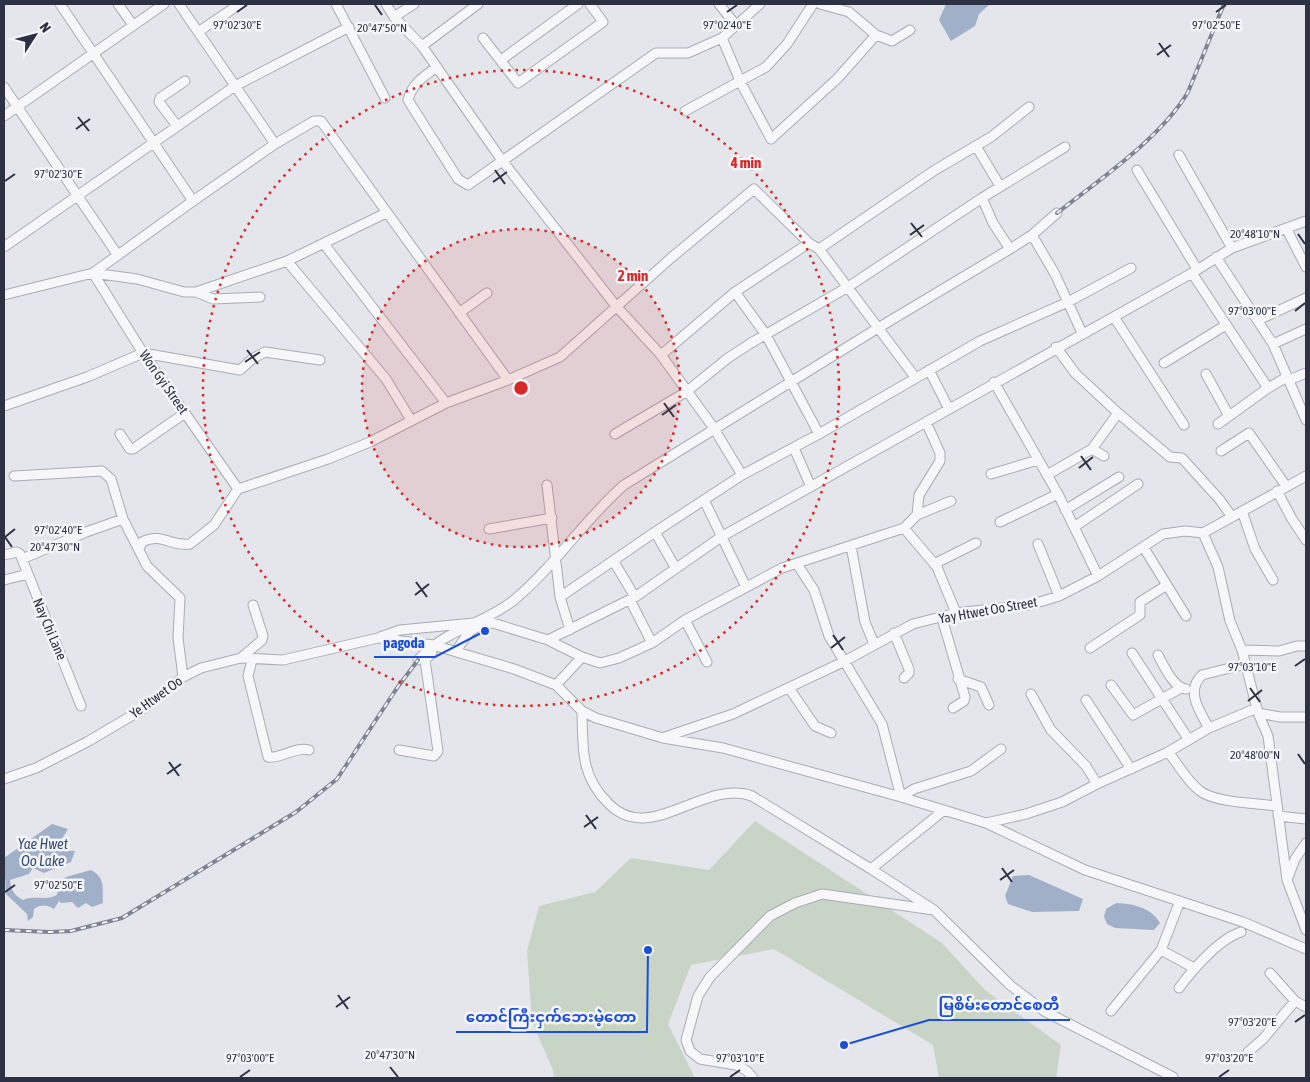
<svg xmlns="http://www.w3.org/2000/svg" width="1310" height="1082" font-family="'Asap Condensed','Noto Sans Myanmar',sans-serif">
  <rect width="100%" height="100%" fill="#e4e6eb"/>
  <path fill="#c8d5c6" d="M755,821l187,122 43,47 76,55 -5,33h-117l-6,-33 -159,-96 -83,16 -23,59 27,54h-141l-1,-8 -21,-48 -5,-71 12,-45 56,-14 36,-34 78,12z"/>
  <path fill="#a1b0c9" d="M946,4h44l-11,10 -4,12 -24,15 -12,-21z
    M52,824l16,5 -8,13 10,9h5l-4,11 -27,11 -11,-5 -4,6 -19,6c0,9 5,16 13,20 11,-5 23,1 34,-5l2,-13 7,-5 25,-7c15,8 11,18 12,33l-11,4 -6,-4 -8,5 -6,-6 -11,1 -2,-2 -5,8c-6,-4 -13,-5 -20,0l-1,8 -5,4 -1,-7 -21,-20 -2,-36z
    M1029,875l54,24 -4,12 -47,1 -24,-8 -3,-8 8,-20z
    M1116,903c17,1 35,4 44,20l-6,7 -39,-2 -8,-4 -3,-7 2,-8z"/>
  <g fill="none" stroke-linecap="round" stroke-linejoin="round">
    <defs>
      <path id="minor" d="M60,4l133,197
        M118,4l15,21
        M179,4l96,140
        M336,4l49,94
        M386,4l8,13 28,29 79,113 115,147 45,49 52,72 29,48
        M719,4l16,20
        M820,4l29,8 27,23 16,6 18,-11
        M394,17l20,-13
        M198,32l42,-28
        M483,38l35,45 85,-61 -13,-18
        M722,38l19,45 30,56 66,-60 39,-44
        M422,46l56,-42
        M501,60l77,-56
        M437,67c-13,9 -25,17 -29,33l50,79 10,6 188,-132h32l34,-15 38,-34
        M4,87l113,167
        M685,111l81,-44 21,-23 26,-40
        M4,116l160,-112
        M177,126l-18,-24 1,-4 25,-17
        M976,146l24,40
        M1179,155l53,93
        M1137,170l60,99
        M982,198l11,25 17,26
        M1286,228l20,39
        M1032,235l23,39 27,59
        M324,244l122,159
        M4,247l231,-161 114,-59
        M819,249l96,128
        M1216,257l57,87 33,76
        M287,261l99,118 25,41
        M93,273l100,-72 82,-57 39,-23h7l187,259
        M93,273l50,80 95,136
        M1192,273l76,115
        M196,292l17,7 47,-2
        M735,292l31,43 53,99
        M4,295l89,-22 44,6 47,13h12l91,-31 99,-48
        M459,313l28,-20
        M1114,317l70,108
        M1258,320l48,-22
        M1273,344l33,-15
        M1056,347l19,26 43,40 52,44 12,1 38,42 12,17
        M661,355l74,-63 74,-49
        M1164,363l62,-38
        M929,370l20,39
        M1206,374l23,42
        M1289,380l17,-7
        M994,382l64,112 40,82
        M4,406l83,-29 56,-24 97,17 12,-11 13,-7 55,8
        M926,422l14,31v8l-21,34 -2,20 -13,13 33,39 19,46
        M1218,424l50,-36 19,-11
        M120,434l10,15h3l52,-36
        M615,434l71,-42 42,-34 23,-15 97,-56 134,-89 83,-51
        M794,448l17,39
        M1092,449l12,7
        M1221,451l28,-18 37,53
        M991,474l47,-14
        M1047,475l45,-26 26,-36
        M14,476l88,-5 9,8 12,40 24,47 33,32 -2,40 5,39
        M547,485l13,112 10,33
        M1277,491l15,28 14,21
        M704,500l42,87
        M1065,510l54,-33
        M1242,511l13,38 18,31
        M917,515l34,-14
        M1000,522l58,-28
        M1074,527l64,-43
        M489,529l63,-11
        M655,532l20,35
        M1203,533l15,34 12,54 12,29 16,63 10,23 19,144 19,50
        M1038,544l21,52
        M851,546l14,76 9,22
        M1144,548l42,68
        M139,549l3,-7c20,-10 29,5 48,2l24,-19 24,-36 90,-30 42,-17 76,-39 62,-23 52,-23 111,-99 83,-69 55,54 10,6 116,-79 56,-33 38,-30
        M4,555l13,-3 3,2 61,152
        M22,559l64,-27 37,-13
        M614,562l21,35
        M797,564l17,26 15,46 53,88 19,73 13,-8 57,-18 30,-22
        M934,564l42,-21
        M4,580l24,-6
        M560,597l95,-65 87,-57 77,-41 161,-93 88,-39 63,-34
        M630,600l22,43
        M942,618l23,79 -1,4 -11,7
        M685,620l22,42
        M894,633l15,36v4l-5,5
        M380,637l20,-7 74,-7 7,2 12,-2 55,17 87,-43 86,-60 471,-264 40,-25 74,-27
        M548,640l34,17 18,6 19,-5 33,-15 33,-23 97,-52 122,-40
        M1090,648l50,-33v-13l27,-17
        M1242,650l37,1 18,-5h9
        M456,651l13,-19 10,-6
        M1132,653l57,87
        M1158,655c6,11 15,32 28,34
        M241,658l21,-18 1,-4 -10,-31
        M252,660l-4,16 20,81c14,2 27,-11 41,-7
        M418,660c29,-32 65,-35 96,-60 41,-34 70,-80 110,-115l254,-157 132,-79 22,-14 25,-22
        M958,679l23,8 8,18
        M556,685l26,-28
        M1111,685l22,30 48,-27
        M789,688l26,38 16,7
        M1031,694l20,36 35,36 11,18
        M1086,700l45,69
        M582,711c1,37 -2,64 26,92 42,44 96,-25 144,-7l119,73 63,41 76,75 34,26 129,66
        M1258,713l22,4h26
        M1209,728c-9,-16 -24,-37 -7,-53l44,-11
        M665,737l68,-23 110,-52 70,-38 43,-11 72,-8 15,-4 16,-5 39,-20 65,-42 22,-3 18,2 103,-57
        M399,750l35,6 4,-5 -13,-91 7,-7
        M1168,752c11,13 18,28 32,39 16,12 57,12 76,15
        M4,779l32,-11 51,-26 56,-33 40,-32 18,-9 40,-10 42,2 95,-22 55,7 81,24 42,16 26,26 14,7 67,20 60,10 178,49 85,26 99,47 158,52 63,27
        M1278,816l28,3
        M986,823l40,-9 36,-12 35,-18 71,-32 41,-24 48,-20
        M871,869l72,-58
        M1287,880l8,-21 11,-16
        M1161,950l33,18
        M1270,973l25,28 11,6
        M1179,988c14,-19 40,-49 62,-56
        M1111,1011l50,-61 19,-49
        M1248,1052l15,-13 32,-38
        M753,1078l-6,-7 -11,-6 -36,-6 -10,-8 -4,-11 12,-44 12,-19 60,-61 25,-13 27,-9 112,16"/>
    </defs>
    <use href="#minor" stroke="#a9acb5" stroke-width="11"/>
    <use href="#minor" stroke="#f7f7fa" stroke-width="9"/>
    <defs>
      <path id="rail" d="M1057,213c42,-33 104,-75 131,-121l36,-88
        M4,930l46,2 21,-1 51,-13 174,-106 41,-33 60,-91 21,-28"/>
    </defs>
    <use href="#rail" stroke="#7e8494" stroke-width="4"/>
    <use href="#rail" stroke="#f4f5f8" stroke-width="2" stroke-dasharray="5.5" stroke-linecap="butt"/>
  </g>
  <path fill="none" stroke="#2c3243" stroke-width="2" d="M375,5l7,10M237,12l10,-7M727,12l10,-7M1216,12l10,-7M1159,43l10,14M1157,55l14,-10M78,117l11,14M76,129l14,-10M495,170l10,14M5,181l10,-7M493,182l14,-10M911,223l11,14M1298,234l7,10M910,235l14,-10M1295,311l10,-8M247,350l11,14M245,362l15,-10M664,403l10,14M662,415l14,-10M1081,456l10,14M1079,468l14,-11M5,537l10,-8M5,537l7,10M416,582l11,15M415,595l14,-11M833,635l10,15M831,648l14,-11M1295,666l10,-7M1250,688l10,14M1248,701l14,-11M1298,754l7,10M169,762l10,14M167,774l14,-10M586,815l10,14M584,827l14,-10M1002,868l10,14M1000,880l14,-10M5,892l10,-7M338,995l10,14M336,1007l14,-10M1295,1022l10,-7M390,1067l8,10M240,1077l10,-7M730,1077l10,-7M1219,1077l10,-7"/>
  <circle cx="521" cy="388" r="159" fill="#d62828" fill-opacity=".12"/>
  <g fill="none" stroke="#d62828" stroke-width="2.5" stroke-dasharray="2.5 5">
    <circle cx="521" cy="388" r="159"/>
    <circle cx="521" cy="388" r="318"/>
  </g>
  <g text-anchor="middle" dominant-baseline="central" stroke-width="5" stroke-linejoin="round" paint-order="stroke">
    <g font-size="14" fill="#2c3243" stroke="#f4f5f8">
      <text transform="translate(164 382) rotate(55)">Won Gyi Street</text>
      <text transform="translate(988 610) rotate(-10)">Yay Htwet Oo Street</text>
      <text transform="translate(50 629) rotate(67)">Nay Chi Lane</text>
      <text transform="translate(156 697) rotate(-36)">Ye Htwet Oo</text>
    </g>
    <g font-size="15" font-style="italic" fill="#384d75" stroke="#f4f5f8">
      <text x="43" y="843">Yae Hwet<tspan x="43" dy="17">Oo Lake</tspan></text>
    </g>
  </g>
  <g font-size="12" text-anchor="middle" fill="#2c3243" stroke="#f4f5f8" stroke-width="5" stroke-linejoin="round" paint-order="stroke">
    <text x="237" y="29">97°02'30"E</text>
    <text x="727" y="29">97°02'40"E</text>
    <text x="1216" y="29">97°02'50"E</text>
    <text x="382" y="32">20°47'50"N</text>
    <text x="58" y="178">97°02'30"E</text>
    <text x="1255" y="238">20°48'10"N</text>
    <text x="1252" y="315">97°03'00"E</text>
    <text x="58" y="534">97°02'40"E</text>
    <text x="55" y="551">20°47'30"N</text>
    <text x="1252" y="671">97°03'10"E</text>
    <text x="1255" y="759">20°48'00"N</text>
    <text x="58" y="889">97°02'50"E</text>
    <text x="1252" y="1026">97°03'20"E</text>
    <text x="390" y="1059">20°47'30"N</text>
    <text x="250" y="1062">97°03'00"E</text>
    <text x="740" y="1062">97°03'10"E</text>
    <text x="1229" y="1062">97°03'20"E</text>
  </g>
  <circle cx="521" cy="388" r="8" fill="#d62828" stroke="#f4f5f8" stroke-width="2.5"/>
  <g font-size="15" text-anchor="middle" font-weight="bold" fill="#d62828" stroke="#f4f5f8" stroke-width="5" stroke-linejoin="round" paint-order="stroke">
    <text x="746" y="168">4 min</text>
    <text x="633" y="281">2 min</text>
  </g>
  <path fill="none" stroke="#1d4ed8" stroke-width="2" d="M485 631L435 657H374M844 1045L929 1020H1070M648 950L647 1032H456"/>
  <g fill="#1d4ed8" stroke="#f4f5f8" stroke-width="2">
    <circle cx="485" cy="631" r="5"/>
    <circle cx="844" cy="1045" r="5"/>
    <circle cx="648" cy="950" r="5"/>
  </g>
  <g font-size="15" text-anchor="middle" font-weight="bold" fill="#1d4ed8" stroke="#f4f5f8" stroke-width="5" stroke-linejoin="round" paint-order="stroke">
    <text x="404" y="648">pagoda</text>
    <text x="999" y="1010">မြစိမ်းတောင်စေတီ</text>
    <text x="551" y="1022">တောင်ကြီးငှက်ဘေးမဲ့တော</text>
  </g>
  <rect width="1310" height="1082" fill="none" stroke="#2c3243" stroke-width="10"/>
  <g transform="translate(35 35) rotate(54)" stroke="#f4f5f8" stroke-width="4" paint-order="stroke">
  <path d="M0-4L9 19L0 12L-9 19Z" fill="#2c3243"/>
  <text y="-8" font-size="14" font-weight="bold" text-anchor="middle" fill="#2c3243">N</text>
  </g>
</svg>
